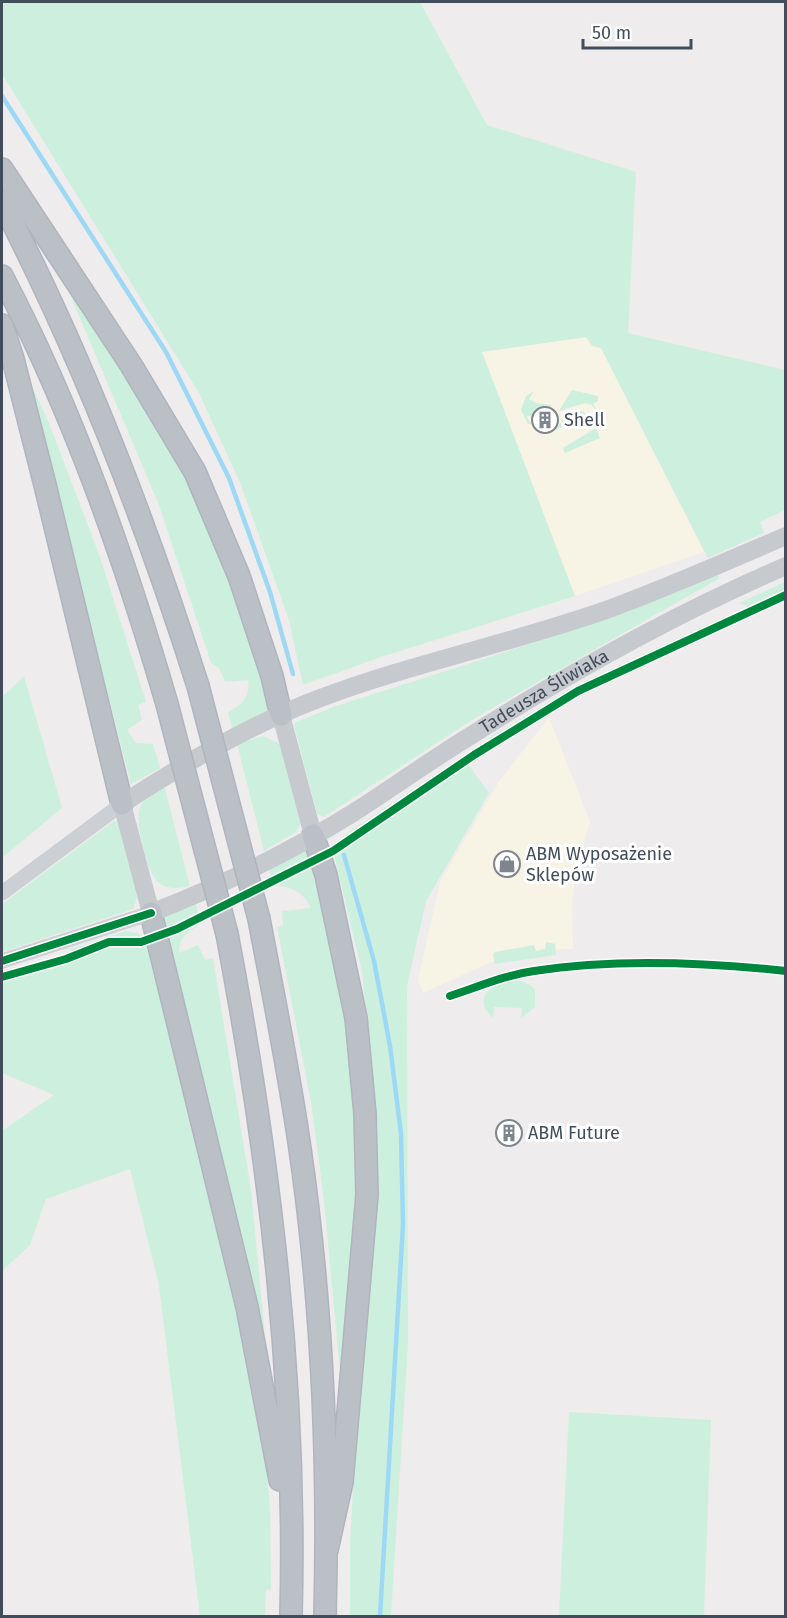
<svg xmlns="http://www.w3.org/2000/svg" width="787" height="1618" font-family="'Fira Sans',sans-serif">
  <rect width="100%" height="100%" fill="#eeecec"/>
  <path fill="#f7f3e5" d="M586,337l15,11 103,204 -129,44 -94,-244z
    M549,717l41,105 -14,48 -4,36 1,43h-14l-70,14 -66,30 -5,-13 22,-98 60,-102z"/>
  <path fill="#cdf0de" d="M2,2h418l67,123 149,47 -8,161 157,37v140l-25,12 4,11 -56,25 -107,-210 -9,-2 -6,-9 -104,15 93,244 -194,61 -78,28 -14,-65 -48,-135 -42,-92 -197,-319z
    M63,278l112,174 38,78 45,121 12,59 -38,19 -4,-17c14,-7 23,-16 20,-32l-23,2 -6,-14 -8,-5 -52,-158z
    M27,376l22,47 51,134 46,145 -8,3 4,15 -15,10 9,13 17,1 7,24 -29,16z
    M572,390l26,6v5l-5,3 7,13 -8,-12 -7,-2 -26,8z
    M534,391l-5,8 7,4 16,2 -25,12 4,7h-3l-7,-14 5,-14z
    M581,411l4,2v5l-30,12 -1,-3 8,-4 -1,-3z
    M596,428l4,10 -35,15 -2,-5z
    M716,575l3,1 -1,3 -243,139 -151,99 -7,-3 -23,-89 2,-3 40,-16 210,-67z
    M785,582v10l-33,16 -13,-5z
    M729,618l-139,65 -113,67 12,-12 84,-51 142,-66z
    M24,676l38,132 -60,50v-161z
    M263,736l19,9 19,77 -5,10 -32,19 -27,-107z
    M465,755l4,1 -132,89 7,-10z
    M467,763l22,30 -63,108 -19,85 1,357 -17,273h-41v-74l5,-90 18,-199 5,-126 -16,-155 -28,-118z
    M164,785l26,101c-11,2 -22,4 -31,-3 -12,-9 -25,-63 -19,-76 4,-10 16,-16 24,-22z
    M114,821l6,1 18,74 -5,13 -131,43v-48z
    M308,848l3,9 -40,21 -2,-10z
    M313,865c17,70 39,142 43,214 5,102 -5,204 -15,305l-17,-184 -13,-98 -34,-175 6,-2 -1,-14 29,-3c-7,-15 -19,-22 -36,-22l-1,-3z
    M196,904l2,11 -36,17 -3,-13z
    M200,921l1,3c-13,7 -22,14 -22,29l19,-8 7,15 8,-2 38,232 16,166 -103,-418z
    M126,931l11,2 9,5 -37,1 -51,21 -56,14v-2l14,-5 20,-1 31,-10 4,-7z
    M546,942l9,2 1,11 -61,9 -2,-10 2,-2 39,-7 2,6 9,-2z
    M121,943h29l93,376 21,123 6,66 1,81 -5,1 -1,26h-65l-41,-330 -29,-117 -84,30 -16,46 -28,26v-140l52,-36 -52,-22v-93l40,-10 66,-26z
    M511,980c10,0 17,2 24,10v17l-14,11 1,-10 -28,-1 -1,11 -8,-9c-6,-19 11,-24 26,-29z
    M569,1412l142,8 -7,196h-145z"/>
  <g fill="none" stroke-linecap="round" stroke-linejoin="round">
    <path stroke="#9dd8f4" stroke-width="4.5" d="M2,96l164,256 63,126 41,114 23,82
      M344,855l30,106 16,85 11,88 2,90 -23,392"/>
    <defs>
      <path id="highway" d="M2,169l129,196 64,107 44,104 33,100 9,39
        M2,202c81,156 143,317 196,484
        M2,276c71,135 122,281 165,428
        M2,325l11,34 32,126 77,319
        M313,835l13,40 30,143 9,96 2,81 -25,287 -15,68
        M151,913l96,394 33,173
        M259,919c14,74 29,148 40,223 23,156 30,317 26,474
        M227,934c43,226 70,452 64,682"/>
    </defs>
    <use href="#highway" stroke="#b0b4bd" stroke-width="24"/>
    <path stroke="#cdcfd3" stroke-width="10" d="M450,996c28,-9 55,-21 84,-25 82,-13 169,-9 252,0"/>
    <path stroke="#cccfd3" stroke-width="15" d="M2,893l120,-89
      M2,961l149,-48"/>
    <g stroke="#c6cacf" stroke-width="18">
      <path id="s1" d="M786,536c-59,25 -117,51 -177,73 -96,34 -196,54 -291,90 -69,26 -135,65 -196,105l29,109c69,-27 139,-61 202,-100 39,-25 75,-51 114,-75 102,-65 207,-124 319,-172"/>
      <path d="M281,715l32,120"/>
    </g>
    <use href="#highway" stroke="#bbc0c7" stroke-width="21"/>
    <defs>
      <path id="highway-bridge" d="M198,686l61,233
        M167,704l60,230"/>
    </defs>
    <use href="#highway-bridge" stroke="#b0b4bd" stroke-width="24" stroke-linecap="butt"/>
    <use href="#highway-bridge" stroke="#bbc0c7" stroke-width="21"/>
    <defs>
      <path id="cycleway" d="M2,961l149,-48
        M2,977l64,-18 43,-17h32l36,-13 156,-78 141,-96 104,-64 208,-96
        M450,996c28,-9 55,-21 84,-25 82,-13 169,-9 252,0"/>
    </defs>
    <use href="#cycleway" stroke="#fff" stroke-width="11"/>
    <use href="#cycleway" stroke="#00873e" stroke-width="8"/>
  </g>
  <defs>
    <symbol id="building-ring" viewBox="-11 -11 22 22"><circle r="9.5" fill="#fff" stroke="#7e858e" stroke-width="1.5"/><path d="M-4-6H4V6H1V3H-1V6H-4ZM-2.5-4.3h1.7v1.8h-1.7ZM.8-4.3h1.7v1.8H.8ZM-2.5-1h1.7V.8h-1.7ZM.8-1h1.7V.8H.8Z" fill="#7e858e"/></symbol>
    <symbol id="shop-ring" viewBox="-11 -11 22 22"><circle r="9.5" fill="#fff" stroke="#7e858e" stroke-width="1.5"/><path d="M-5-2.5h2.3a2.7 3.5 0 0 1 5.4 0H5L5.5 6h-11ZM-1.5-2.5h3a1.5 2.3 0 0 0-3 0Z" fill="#7e858e"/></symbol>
  </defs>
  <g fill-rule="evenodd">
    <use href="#building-ring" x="530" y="405" width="30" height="30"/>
    <use href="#shop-ring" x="492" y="849" width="30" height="30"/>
    <use href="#building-ring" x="494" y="1118" width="30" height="30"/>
  </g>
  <g text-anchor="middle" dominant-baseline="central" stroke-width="6" stroke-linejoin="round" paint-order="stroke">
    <g font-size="18" fill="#424d5b" stroke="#fff" text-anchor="start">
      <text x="564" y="420">Shell</text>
      <text x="526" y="854">ABM Wyposażenie<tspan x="526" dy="21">Sklepów</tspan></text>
      <text x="528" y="1133">ABM Future</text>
    </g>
    <g font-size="18" fill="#424d5b" stroke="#fff">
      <text stroke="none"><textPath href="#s1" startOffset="1284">Tadeusza Śliwiaka</textPath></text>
    </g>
  </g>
  <rect width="787" height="1618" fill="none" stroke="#424d5b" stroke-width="6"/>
  <path d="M583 39v9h108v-9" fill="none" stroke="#424d5b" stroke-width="3"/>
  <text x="592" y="39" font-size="18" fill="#424d5b" stroke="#ffffff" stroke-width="4.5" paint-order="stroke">50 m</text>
</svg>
